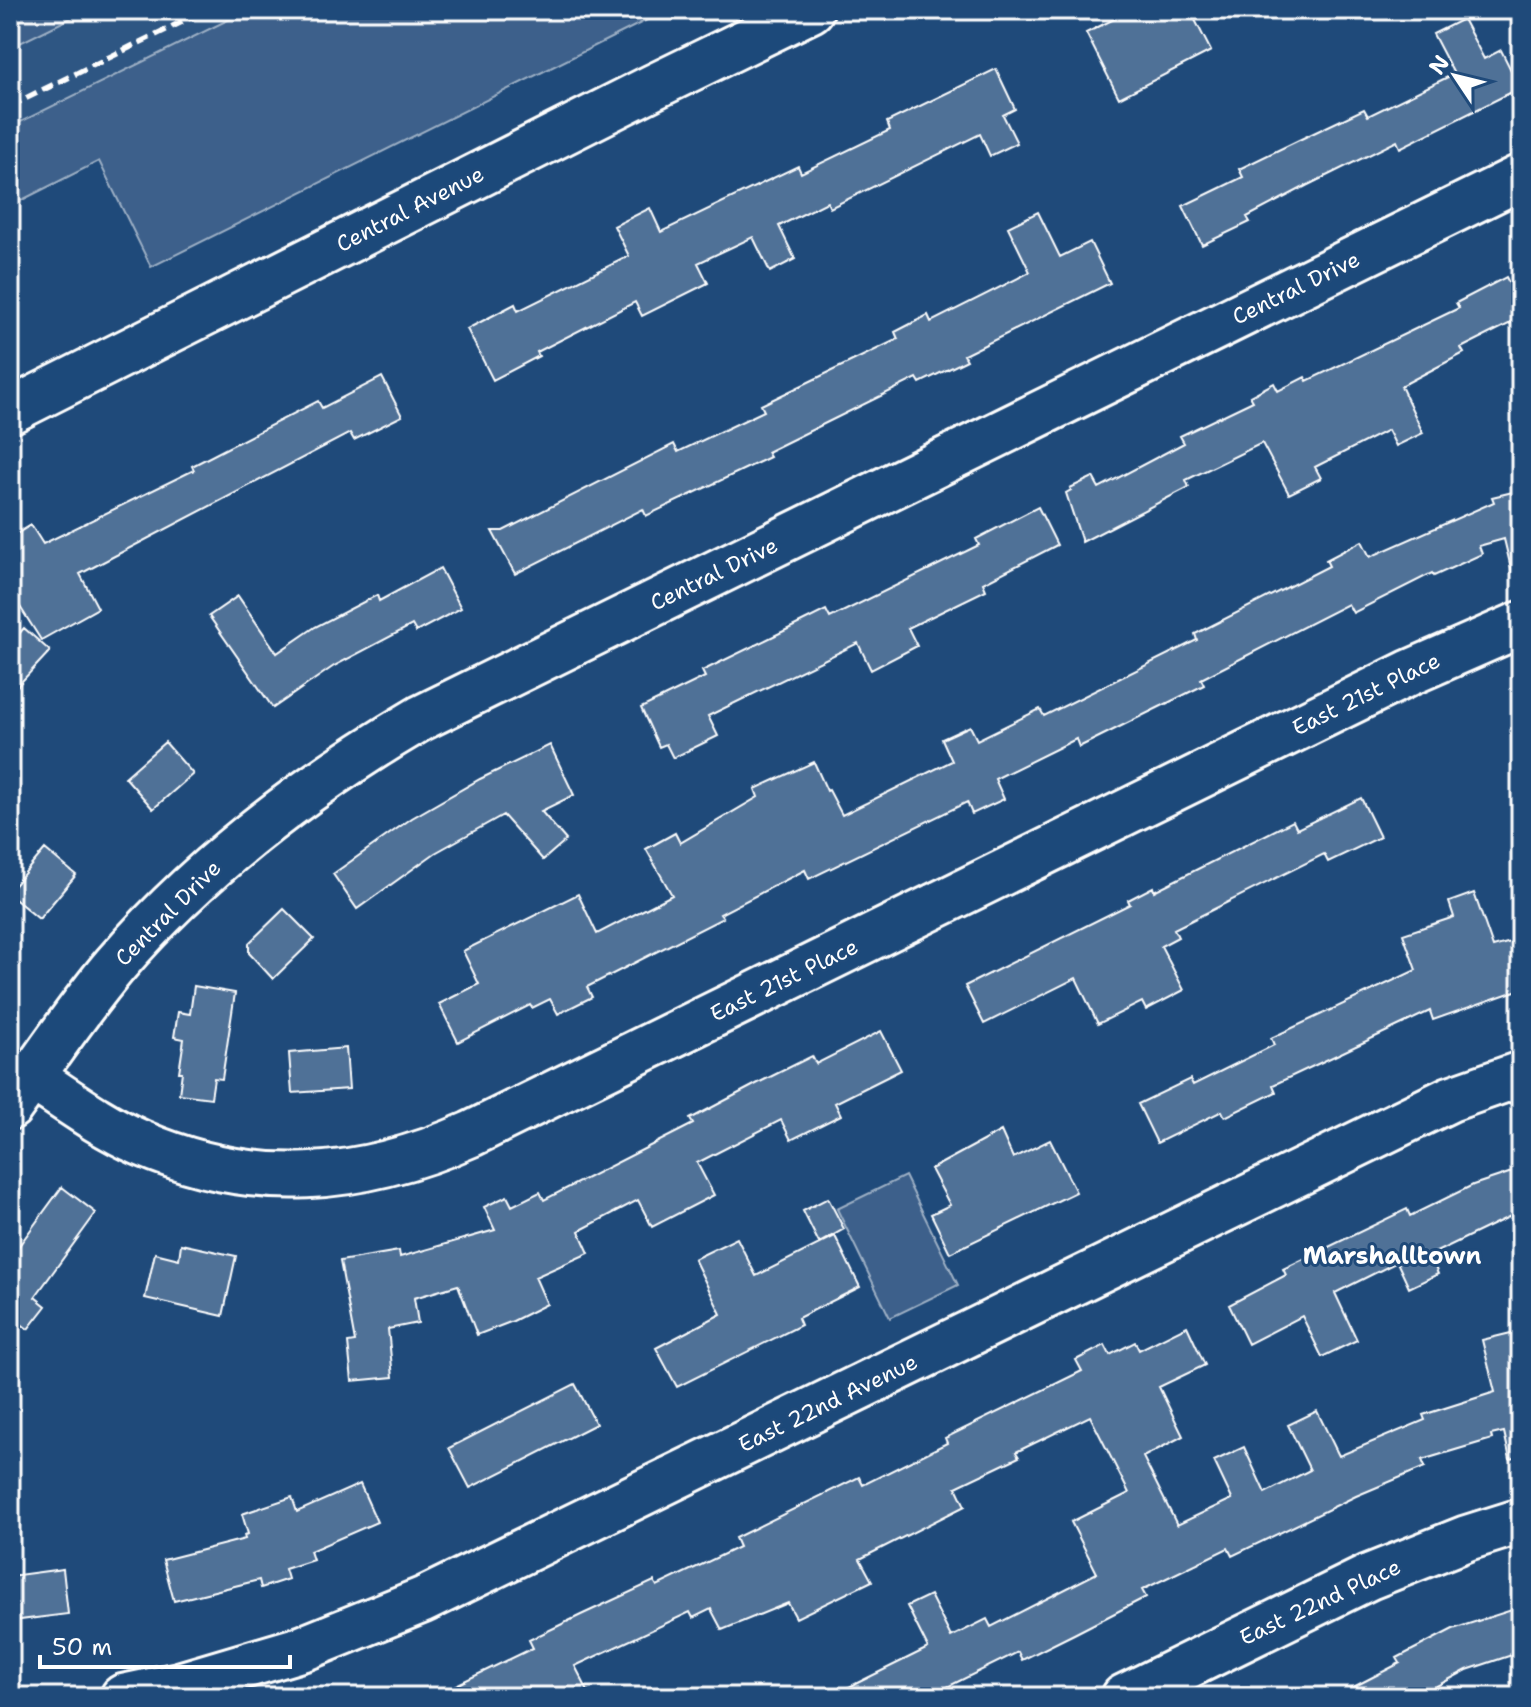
<svg xmlns="http://www.w3.org/2000/svg" width="1531" height="1707" font-family="'Shantell Sans',sans-serif">
  <rect width="100%" height="100%" fill="#1f4a7a"/>
  <filter id="ink" filterUnits="userSpaceOnUse"><feTurbulence type="fractalNoise" baseFrequency=".0125" numOctaves="2"/><feDisplacementMap in="SourceGraphic" scale="16" xChannelSelector="R" yChannelSelector="G"/><feConvolveMatrix kernelMatrix="1 2 1 2 8 2 1 2 1" color-interpolation-filters="sRGB"/></filter>
  <g filter="url(#ink)">
    <path fill="#2e5683" d="M87,10h161l-238,117v-79z"/>
    <path fill="#3c618b" stroke="#9eb0c5" stroke-width="2" d="M10,10h77l-77,38z
      M248,10h419l-516,257 -52,-106 -89,45v-79z
      M905,1176l53,109 -68,33 -53,-109z"/>
    <path fill="#507197" stroke="#fff" stroke-width="2" d="M1132,10h58l21,41 -92,47 -33,-65z
      M1463,19l21,40 17,-9 19,38 -120,60 -3,-7 -91,45 -59,31 3,5 -48,23 -19,-39 60,-29 -4,-8 62,-30 63,-30 4,7 86,-42 -21,-40z
      M996,69l19,40 -12,6 14,28 -27,13 -10,-22 -150,74 -3,-6 -48,24 16,33 -25,13 -17,-35 -55,26 10,20 -66,33 -7,-14 -98,50 2,4 -46,24 -26,-51 48,-25 3,7 111,-55 -15,-30 36,-18 11,24 137,-66 3,7 89,-43 -3,-8z
      M1038,212l22,45 30,-15 20,41 -146,72 3,5 -47,23 -3,-5 -150,74 3,5 -124,59 -3,-7 -128,65 -23,-43h11l171,-87 4,8 86,-41 -3,-6 137,-66 -3,-7 33,-17 3,7 99,-50 -22,-45z
      M1506,277l15,29v12l-60,30 3,5 -63,33 22,47 -27,13 -8,-16 -73,37 6,11 -32,16 -27,-51 -76,37 3,7 -107,55 -16,-49 5,-3 -1,-2 23,-11 6,11 85,-45 -4,-7 73,-35 -3,-5 24,-13 4,8 27,-14 2,4 152,-73 -3,-5z
      M382,377l20,39 -48,24 -4,-7 -270,141 18,34 -57,32 -31,-49v-53l21,-13 12,19 151,-74 -2,-4 126,-65 4,7z
      M1521,490v80l-9,2 -8,-33 -25,7 3,8 -48,22 -2,-3 -79,40 -5,-9 -147,75 3,6 -125,62 -3,-8 -81,40 9,20 -32,15 -5,-12 -158,77 -4,-9 -85,44 3,4 -136,69 5,10 -34,17 -8,-15 -18,9 -2,-3 -72,37 -19,-38 40,-20 -16,-33 115,-57 19,40 75,-39 -26,-46 29,-16 5,10 78,-46 -3,-8 59,-27 13,29 2,-1 13,25 110,-54 -10,-22 28,-13 7,14 63,-31 4,7 153,-76 -2,-6 134,-68 -3,-6 36,-19 8,16 124,-55 -2,-5z
      M1038,507l19,38 -74,38 3,7 -78,38 9,18 -46,24 -13,-27 -150,73 10,20 -45,22 -7,-14 -7,3 -18,-39 64,-31 -3,-6 84,-41 40,-20 4,8 149,-73 -3,-6z
      M440,568l21,40 -45,24 -4,-7 -78,41 -61,42 -64,-92 29,-20 39,57 38,-26 62,-32 2,6z
      M24,628l26,23 -40,43v-50z
      M165,742l28,32 -40,35 -28,-32z
      M550,745l24,50 -33,16 25,29 -23,20 -40,-45 -68,38 -78,56 -24,-35 79,-56 68,-39z
      M1361,798l19,39 -52,25 -4,-8 -150,75 4,8 -17,9 23,44 -38,20 -4,-8 -44,22 -22,-46 -92,46 -19,-38 165,-82 -2,-4 25,-13 1,4 139,-70 4,8z
      M45,849l31,26 -37,44 -29,-24v-5z
      M1474,893l19,54 28,-8v50l-88,31 -3,-9 -157,74 3,7 -51,25 -3,-6 -65,32 -19,-39 52,-25 3,6 81,-40 -3,-7 145,-68 -13,-36 51,-17 -5,-15z
      M284,909l30,30 -41,40 -24,-26v-10z
      M194,986l41,7 -13,86 -8,-1 -3,20 -32,-4 3,-22h-3l5,-33 -10,-2 4,-25 12,2z
      M881,1031l20,39 -66,33 6,12 -50,25 -10,-20 -84,43 17,32 -62,32 -14,-27 -59,31 10,22 -54,24 12,27 -34,17 -36,14 -19,-50 -44,13 4,25 -30,6 5,48 -41,4 -4,-38 7,-1 -15,-81 59,-10 1,6 95,-27 -11,-23 23,-11 5,10 28,-14 4,8 149,-76 -3,-5 72,-38 50,-25 4,8z
      M346,1048l3,41 -57,4 -3,-40z
      M1001,1131l12,27 37,-18 26,52 -126,61 -19,-39 19,-9 -19,-36z
      M1521,1169v42l-91,44 8,19 -29,14 -12,-26 -62,31 22,47 -35,17 -20,-41 -54,28 -19,-39 57,-30 -3,-6 124,-60 3,7 63,-31z
      M62,1187l34,26 -61,84 11,9 -18,23 -11,-8 -7,10v-73z
      M828,1198l16,31 -25,14 -16,-32z
      M835,1236l25,51 -62,31 3,7 -124,62 -21,-39 65,-34 -27,-55 43,-21 19,38z
      M181,1244l55,12 -13,60 -78,-18 10,-45 24,6z
      M1187,1326l18,39 -46,22 24,49 -40,21 34,68 55,-26 -18,-38 30,-14 21,46 45,-23 -22,-45 29,-14 22,45 86,-36 -2,-5 72,-23 -13,-52 33,-8 6,29v96l-11,2 -6,-27 -13,3 1,4 -70,21 3,7 -69,29 -124,60 -4,-8 -86,42 4,7 -72,37 -52,26 -4,-8 -91,45h-98l99,-49 -21,-42 23,-11 21,42 36,-18 4,8 106,-54 -26,-51 58,-29 -39,-77 -74,36 3,5 -63,30 9,19 -105,53 12,22 -76,37 -8,-15 -66,27 -11,-21 -18,9 -3,-6 -115,54 16,31h-160l102,-49 -4,-8 52,-25 73,-34 3,5 82,-39 -4,-9 124,-61 4,8 84,-42 -2,-5 137,-67 -6,-11 29,-15 5,10 25,-13 4,8z
      M575,1384l21,40 -126,64 -21,-40z
      M360,1484l17,38 -67,29 3,9 -28,9 3,10 -27,9 -2,-8 -85,21 -11,-41 82,-21 -1,-4 4,-1 -6,-20 50,-17 5,15z
      M63,1569l5,45 -56,7 -2,-45z
      M1521,1607v45l-54,18 -51,27h-82l66,-34 -3,-5 56,-29z"/>
    <g fill="none" stroke-linecap="round" stroke-linejoin="round">
      <defs>
        <path id="minor" d="M32,1077c35,23 70,49 109,66 113,49 219,40 330,-9l938,-461 112,-49
          M10,1107c34,-47 67,-97 105,-142 86,-100 192,-180 306,-247l1100,-541
          M123,1697l56,-12 125,-37 119,-48 1027,-501 71,-25
          M1124,1697l245,-120 98,-39 54,-17"/>
        <path id="major" d="M10,411l643,-324 158,-77"/>
      </defs>
      <use href="#minor" stroke="#fff" stroke-width="50"/>
      <use href="#major" stroke="#fff" stroke-width="50"/>
      <use href="#minor" stroke="#1f4a7a" stroke-width="44"/>
      <use href="#major" stroke="#1f4a7a" stroke-width="44"/>
      <path stroke="#fff" stroke-width="6" stroke-dasharray="12 6" stroke-linecap="butt" d="M10,106l196,-96"/>
    </g>
  </g>
  <g text-anchor="middle" dominant-baseline="central" stroke-width="6" stroke-linejoin="round" paint-order="stroke">
    <g font-size="22" fill="#fff" stroke="#1f4a7a">
      <text transform="translate(410 209) rotate(-27)">Central Avenue</text>
      <text transform="translate(1296 288) rotate(-26)">Central Drive</text>
      <text transform="translate(714 574) rotate(-26)">Central Drive</text>
      <text transform="translate(1366 694) rotate(-26)">East 21st Place</text>
      <text transform="translate(168 913) rotate(-45)">Central Drive</text>
      <text transform="translate(784 980) rotate(-26)">East 21st Place</text>
      <text transform="translate(828 1403) rotate(-26)">East 22nd Avenue</text>
      <text transform="translate(1320 1602) rotate(-25)">East 22nd Place</text>
    </g>
    <g font-size="24" font-weight="bold" fill="#fff" stroke="#1f4a7a">
      <text x="1392" y="1256">Marshalltown</text>
    </g>
  </g>
  <rect width="1531" height="1707" fill="none" stroke="#1f4a7a" stroke-width="40"/>
  <rect x="20" y="20" width="1491" height="1667" fill="none" stroke="#fff" stroke-width="3" filter="url(#ink)"/>
  <g transform="translate(1455 76) rotate(305)" stroke="#1f4a7a" stroke-width="6" paint-order="stroke">
  <path d="M0-6L14 30L0 20L-14 30Z" fill="#ffffff"/>
  <text y="-12" font-size="22" font-weight="bold" text-anchor="middle" fill="#ffffff">N</text>
  </g>
  <path d="M40 1655v12h250v-12" fill="none" stroke="#ffffff" stroke-width="4"/>
  <text x="52" y="1655" font-size="24" fill="#ffffff" stroke="#1f4a7a" stroke-width="6" paint-order="stroke">50 m</text>
</svg>
